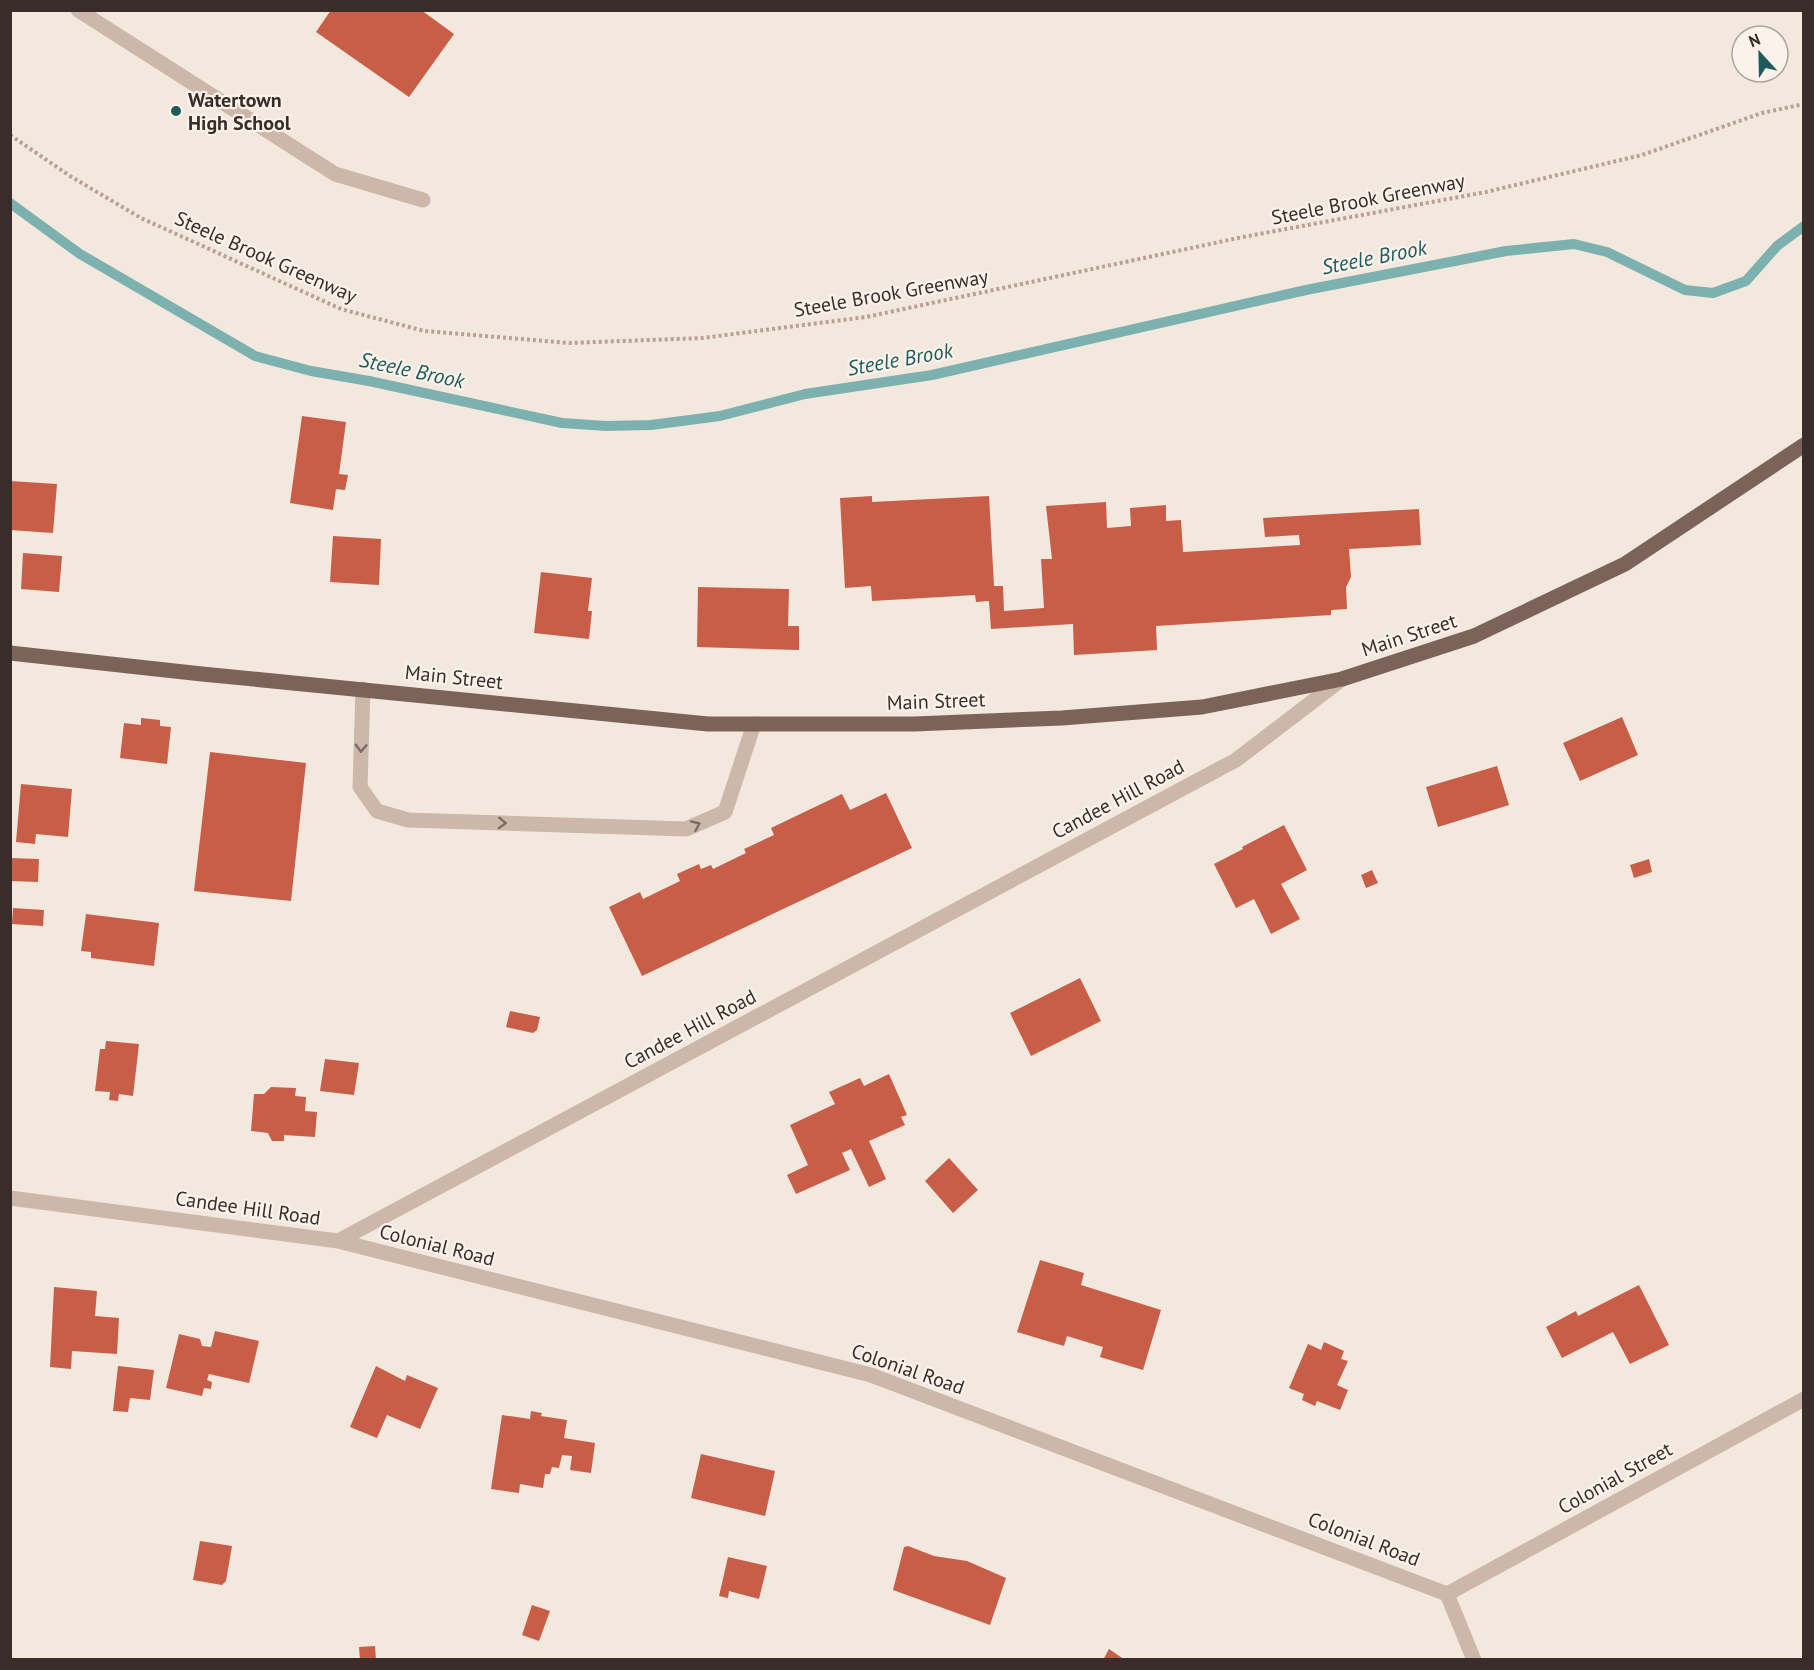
<svg xmlns="http://www.w3.org/2000/svg" width="1814" height="1670" font-family="'PT Sans',sans-serif">
  <rect width="100%" height="100%" fill="#f3e8de"/>
  <g fill="none" stroke-linecap="round" stroke-linejoin="round">
    <path stroke="#7db1af" stroke-width="10" d="M10,203l70,51 175,102 56,15 58,10 193,42 44,3 45,-1 69,-9 85,-22 127,-19 374,-85 200,-39 68,-7 33,8 78,38 28,3 33,-12 31,-35 27,-20"/>
  </g>
  <path fill="#c85e48" d="M331,10h90l33,24 -45,63 -93,-65z
    M302,416l44,6 -7,52 9,1 -3,15 -9,-1 -3,21 -43,-7z
    M10,481l47,3 -4,49 -43,-3z
    M872,496v6l117,-6 5,90h9l1,25 40,-3 -3,-49h11l-6,-53 60,-4 1,26 24,-2 -1,-18 36,-3v16l15,-1 2,32 117,-7 -1,-10 -34,2 -2,-19 156,-9 2,36 -72,4 2,28 -5,10 1,22 -16,1v5l-175,11 1,24 -83,5 -1,-31 -82,5 -2,-28 -13,1 -1,-7 -103,6 -1,-15 -26,2 -5,-90z
    M333,536l48,3 -2,46 -49,-3z
    M23,553l39,3 -3,36 -38,-3z
    M541,572l51,6 -4,33h4l-3,28 -55,-6z
    M698,587l91,2 -1,37h11v24l-102,-3z
    M1622,717l16,38 -58,26 -17,-38z
    M141,718l19,2v6l11,1 -4,37 -47,-6 4,-35 17,2z
    M210,752l96,11 -15,138 -97,-10z
    M1497,766l12,39 -71,22 -12,-40z
    M21,784l51,5 -4,48 -32,-3 -1,10 -19,-2z
    M886,793l26,55 -270,128 -33,-69 31,-15 3,7 37,-18 -3,-7 22,-10 2,5 10,-4 2,4 33,-16 -2,-4 30,-14 -3,-7 71,-34 8,16z
    M1284,825l23,45 -26,14 19,35 -29,15 -17,-35 -18,9 -22,-44 29,-15 -1,-2z
    M10,858l29,1 -1,23 -28,-1z
    M1649,859l3,13 -18,6 -4,-13z
    M1372,870l6,13 -12,5 -5,-13z
    M13,908l31,2 -1,16 -31,-2z
    M86,914l73,9 -5,43 -63,-8v-6l-10,-1z
    M1080,978l21,43 -70,35 -21,-43z
    M510,1011l30,6 -3,13 -4,3 -27,-6z
    M106,1041l33,3 -6,52 -14,-2 -1,7 -9,-1 1,-8 -15,-1 5,-42h5z
    M325,1059l34,4 -5,32 -34,-4z
    M889,1074l18,41 -6,2 4,8 -36,16 17,38 -17,8 -18,-38 -9,4 8,17 -54,24 -9,-19 21,-10 -18,-40 45,-21 -6,-12 31,-14 4,8z
    M271,1087l25,1 -1,8 11,1 -1,14 12,1 -2,25 -31,-2v6h-12l-4,-8 -17,-2 3,-37h10z
    M949,1158l29,32 -25,23 -28,-32z
    M1040,1260l44,13 -3,12 80,25 -18,60 -43,-13 3,-10 -36,-11 -3,10 -47,-14z
    M1639,1285l30,60 -39,19 -17,-32 -51,26 -16,-31 30,-16 2,5z
    M54,1287l43,4 -2,25 24,2 -2,36 -45,-3 -1,18 -21,-2z
    M215,1331l44,10 -10,42 -40,-9 -2,6 5,2 -1,7 -7,-1 -2,8 -36,-8 13,-54 21,5 2,7 9,1z
    M1324,1342l20,9 -3,8 7,2 -11,24 11,5 -8,20 -23,-9 -2,5 -13,-6 2,-6 -15,-6 19,-44 13,6z
    M118,1366l36,4 -4,30 -20,-2 -2,14 -15,-1z
    M376,1366l29,15 2,-6 31,13 -18,41 -33,-14 -10,23 -27,-11z
    M531,1411l11,2 -1,3 26,4 -3,18 31,5 -4,30 -21,-3 2,-14 -10,-1 -3,13 -7,-1 -2,7h-5l-2,14 -23,-4 -1,9 -28,-4 11,-74 28,4z
    M701,1454l74,17 -10,45 -74,-18z
    M200,1541l32,5 -6,35 -4,4 -29,-5z
    M908,1546l26,10 33,5 39,17 -16,47 -97,-35 11,-43z
    M728,1557l39,9 -8,33 -30,-8 -1,7 -9,-2z
    M532,1605l18,6 -11,30 -17,-6z
    M375,1646l1,14h-16l-1,-13z
    M1109,1649l16,11h-22z"/>
  <g fill="none" stroke-linecap="round" stroke-linejoin="round">
    <path stroke="#b8a194" stroke-width="4" stroke-dasharray="3 3" stroke-linecap="butt" d="M10,135l60,41 71,42 200,91 83,22 145,12 133,-5 164,-21 377,-80 243,-45 156,-37 120,-42 42,-9"/>
    <path stroke="#ccb7aa" stroke-width="15" d="M78,10l257,164 88,26
      M363,689l-3,98 17,24 31,9 278,9 39,-17 29,-88
      M10,1198l328,43 533,134 576,219
      M338,1241l898,-481 106,-81
      M1447,1594l357,-195
      M1447,1594l27,66"/>
    <path stroke="#7b635a" stroke-width="15" d="M10,653l192,21 506,50h206l148,-6 140,-11 140,-28 132,-43 151,-72 179,-119"/>
  </g>
  <defs><path id="oneway-chevron" d="M-2-3.5L2.5 0L-2 3.5" fill="none" stroke-width="1.6" stroke-linecap="round" stroke-linejoin="round" transform="scale(1.5)"/></defs>
  <g stroke="#7b6b63">
    <use href="#oneway-chevron" transform="translate(361 748) rotate(92)"/>
    <use href="#oneway-chevron" transform="translate(502 823) rotate(2)"/>
    <use href="#oneway-chevron" transform="translate(696 825) rotate(-24)"/>
  </g>
  <circle fill="#1e5c5b" stroke="#faf2eb" stroke-width="2" cx="176" cy="111" r="6"/>
  <g text-anchor="middle" dominant-baseline="central" stroke-width="4.5" stroke-linejoin="round" paint-order="stroke">
    <g font-size="20" font-weight="bold" fill="#392d29" stroke="#faf2eb" text-anchor="start">
      <text x="188" y="100">Watertown<tspan x="188" dy="23">High School</tspan></text>
    </g>
    <g font-size="20" fill="#392d29" stroke="#faf2eb">
      <text transform="translate(1368 199) rotate(-11)">Steele Brook Greenway</text>
      <text transform="translate(266 257) rotate(24)">Steele Brook Greenway</text>
      <text transform="translate(891 293) rotate(-10)">Steele Brook Greenway</text>
      <text transform="translate(1409 635) rotate(-18)">Main Street</text>
      <text transform="translate(454 677) rotate(6)">Main Street</text>
      <text transform="translate(936 701) rotate(-2)">Main Street</text>
      <text transform="translate(1118 799) rotate(-28)">Candee Hill Road</text>
      <text transform="translate(690 1029) rotate(-28)">Candee Hill Road</text>
      <text transform="translate(248 1208) rotate(8)">Candee Hill Road</text>
      <text transform="translate(437 1245) rotate(14)">Colonial Road</text>
      <text transform="translate(908 1369) rotate(19)">Colonial Road</text>
      <text transform="translate(1615 1478) rotate(-29)">Colonial Street</text>
      <text transform="translate(1364 1539) rotate(21)">Colonial Road</text>
    </g>
    <g font-size="21" font-style="italic" fill="#1e5c5b" stroke="#faf2eb">
      <text transform="translate(1374 257) rotate(-11)">Steele Brook</text>
      <text transform="translate(900 359) rotate(-10)">Steele Brook</text>
      <text transform="translate(412 370) rotate(12)">Steele Brook</text>
    </g>
  </g>
  <rect width="1814" height="1670" fill="none" stroke="#392d29" stroke-width="24"/>
  <g transform="translate(1760 54) rotate(338)"><circle r="28" fill="#faf2eb" stroke="#ada39d" stroke-width="1.5"/>
  <path d="M0-4.5L10 22L0 15L-10 22Z" fill="#1e5c5b"/>
  <text y="-9" font-size="16" font-weight="bold" text-anchor="middle" fill="#392d29">N</text>
  </g>
</svg>
